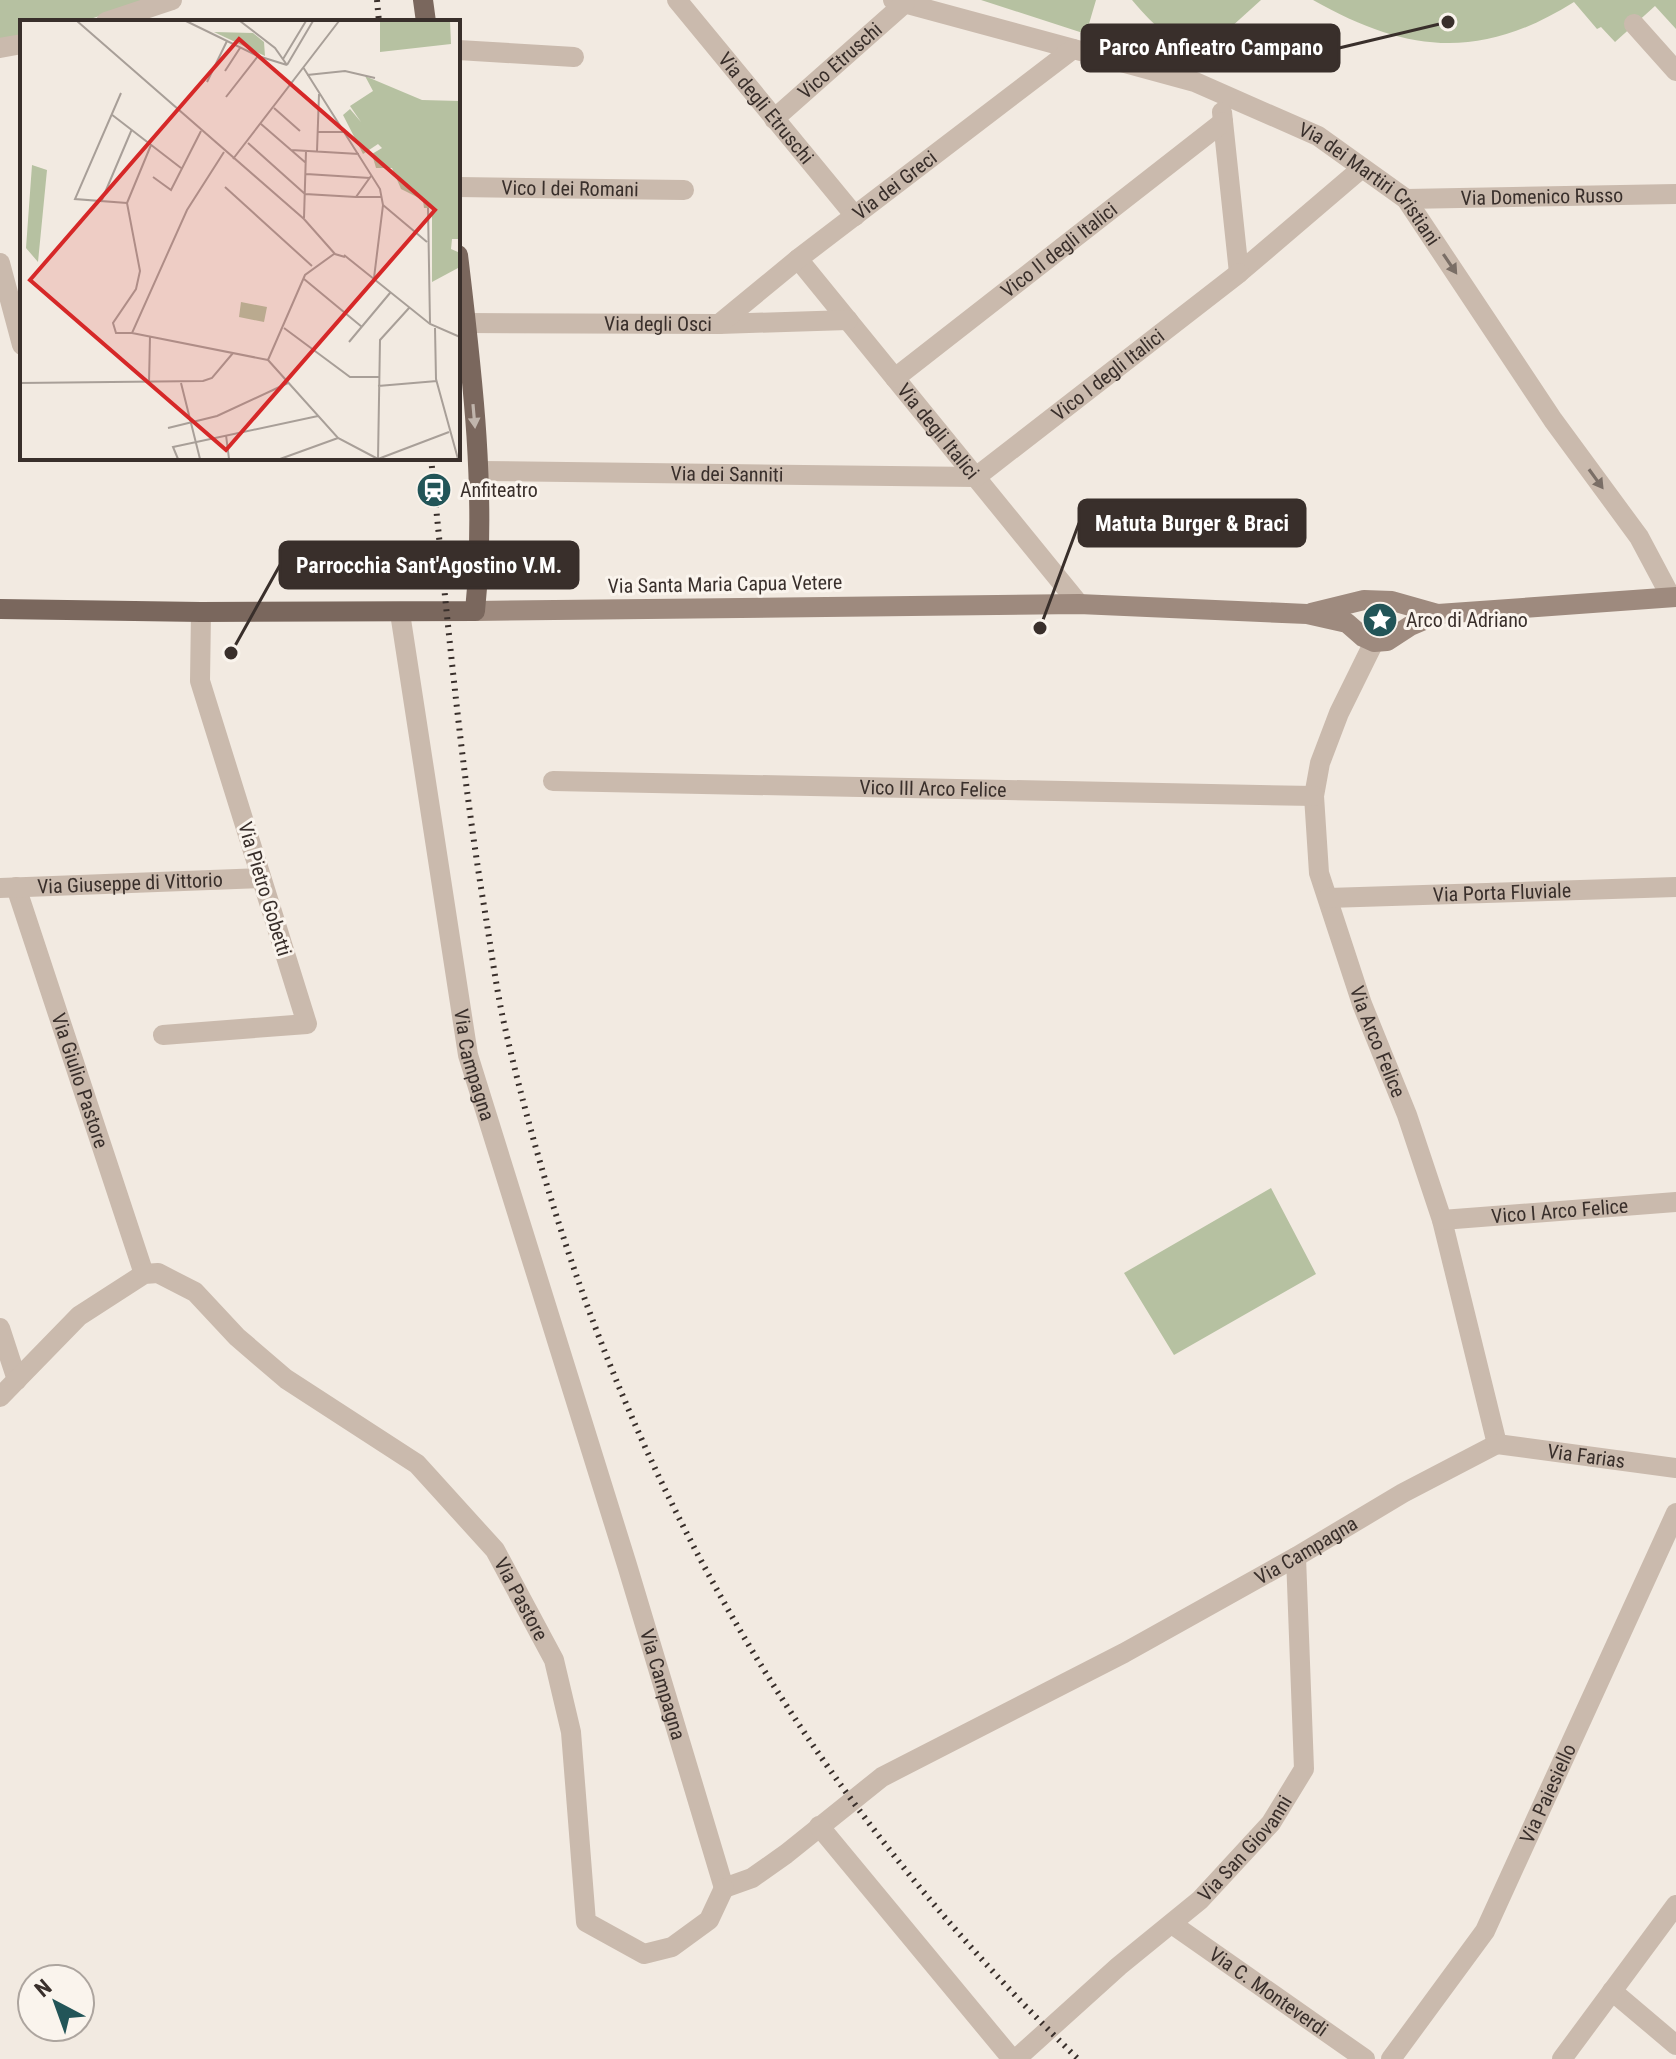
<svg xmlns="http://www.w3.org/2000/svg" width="1676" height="2059" font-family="'Roboto Condensed',sans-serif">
  <rect width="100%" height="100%" fill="#f2eae1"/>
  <path fill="#b6c1a1" d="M0,0h153l-73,22h-58v15l-22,5z
    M981,0h115l-10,34z
    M1132,0h129l-52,47c-40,-6 -51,-17 -77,-47z
    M1313,0h363v29l-21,-23 -40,36 -14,-15 -4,2 -23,-27c-94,59 -167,51 -261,-2z
    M1271,1188l45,86 -142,81 -50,-82z"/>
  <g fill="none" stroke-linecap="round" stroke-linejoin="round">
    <g stroke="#cabaad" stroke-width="20">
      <path id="s1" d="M677,0l178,216"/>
      <path id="s2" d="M893,0l302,82 123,54 88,63 147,221 86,117 32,60"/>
      <path d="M106,22l66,-22"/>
      <path d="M1634,24l42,47"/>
      <path d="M0,48l22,-4"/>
      <path d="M458,50l116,7"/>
      <path d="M1222,112l17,161 123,-105"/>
      <path id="s3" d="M774,119l131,-116"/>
      <path id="s4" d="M458,187l226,3"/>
      <path id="s5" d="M1406,199l270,-5"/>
      <path id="s6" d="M798,259l281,345"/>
      <path d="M0,263l22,82"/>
      <path id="s7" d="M466,323l253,1 129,-4"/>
      <path id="s8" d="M719,324l79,-65 275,-210"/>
      <path id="s9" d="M895,378l328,-256"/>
      <path id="s10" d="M479,471l497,6 263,-204"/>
      <path id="s11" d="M400,613l68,442 159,510 97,323 28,-10 34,-24 96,-77 242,-124 172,-96 107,-64 94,-49"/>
      <path id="s12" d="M1374,642l-35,71 -19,50 -6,33 5,77 43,131 45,111 35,105 55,224"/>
      <path id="s13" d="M553,781l761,15"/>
      <path id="s14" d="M16,887l128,387"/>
      <path id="s15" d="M0,888l261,-10"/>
      <path id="s16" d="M1328,898l348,-11"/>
      <path d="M163,1035l144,-11 -107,-343 1,-69"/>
      <path id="s17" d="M1442,1220l234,-18"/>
      <path d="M0,1328l17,52"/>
      <path id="s18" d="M0,1397l79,-81 65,-42 14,-1 37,19 42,45 49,42 131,85 78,86 59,110 17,72 15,190 58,32 28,-7 37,-27 15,-32"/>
      <path id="s19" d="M1497,1444l179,24"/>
      <path d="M819,1826l193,233"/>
      <path id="s20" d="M1172,1924l193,135"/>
      <path d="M1612,1991l64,54"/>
      <path id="s21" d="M1016,2059l103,-93 81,-66 71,-77 33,-54 -8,-212"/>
      <path id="s22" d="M1391,2059l94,-128 191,-418"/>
      <path d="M1562,2059l114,-154"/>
    </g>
    <path stroke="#9e8a7e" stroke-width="20" d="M475,611l604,-7 228,10 40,9 16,14 11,5 13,-1 23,-15 28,-12 238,-17
      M1311,613l53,-13 28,1 46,13"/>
    <path stroke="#7a675d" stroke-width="20" d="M423,0l3,22
      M0,609l201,3 274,-1c12,-118 -3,-239 -17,-356"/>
    <path stroke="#392f2b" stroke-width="6" stroke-dasharray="2 6" stroke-linecap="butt" d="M377,0l2,22
      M431,458c16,154 29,307 55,460 6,37 11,76 20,114 93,401 276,739 572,1027"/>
  </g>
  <defs><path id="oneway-solid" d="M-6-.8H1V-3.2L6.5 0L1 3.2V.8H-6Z" transform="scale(2)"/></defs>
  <g fill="#7a6e66">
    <use href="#oneway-solid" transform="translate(1450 264) rotate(56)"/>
    <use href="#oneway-solid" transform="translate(1596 479) rotate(54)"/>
  </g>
  <use fill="#c0b5ac" href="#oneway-solid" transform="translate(474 416) rotate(85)"/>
  <defs>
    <symbol id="station-disc" viewBox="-11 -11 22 22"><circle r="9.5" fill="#225558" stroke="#faf4ed"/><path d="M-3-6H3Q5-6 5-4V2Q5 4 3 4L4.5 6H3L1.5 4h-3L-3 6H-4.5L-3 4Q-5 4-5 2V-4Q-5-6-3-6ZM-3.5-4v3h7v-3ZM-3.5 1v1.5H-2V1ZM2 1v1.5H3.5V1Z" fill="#fff"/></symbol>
    <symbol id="sight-disc" viewBox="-11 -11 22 22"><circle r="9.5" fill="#225558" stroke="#faf4ed"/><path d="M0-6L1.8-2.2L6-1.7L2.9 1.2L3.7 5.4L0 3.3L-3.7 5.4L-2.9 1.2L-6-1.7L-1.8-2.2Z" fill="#fff"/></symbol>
  </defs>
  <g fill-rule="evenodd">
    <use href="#station-disc" x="414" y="470" width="40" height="40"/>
    <use href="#sight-disc" x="1360" y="600" width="40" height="40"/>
  </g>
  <g text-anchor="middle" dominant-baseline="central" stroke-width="6" stroke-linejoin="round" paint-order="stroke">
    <g font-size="20" fill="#392f2b" stroke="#faf4ed">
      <text stroke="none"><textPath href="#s3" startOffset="88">Vico Etruschi</textPath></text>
      <text stroke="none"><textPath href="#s1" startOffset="140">Via degli Etruschi</textPath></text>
      <text stroke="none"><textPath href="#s8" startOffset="224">Via dei Greci</textPath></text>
      <text stroke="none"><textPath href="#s2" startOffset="518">Via dei Martiri Cristiani</textPath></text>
      <text stroke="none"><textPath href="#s4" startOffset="112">Vico I dei Romani</textPath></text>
      <text stroke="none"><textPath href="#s5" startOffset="136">Via Domenico Russo</textPath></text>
      <text stroke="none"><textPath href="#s9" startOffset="208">Vico II degli Italici</textPath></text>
      <text stroke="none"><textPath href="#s7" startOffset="192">Via degli Osci</textPath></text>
      <text stroke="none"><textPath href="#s10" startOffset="664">Vico I degli Italici</textPath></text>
      <text stroke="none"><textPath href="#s6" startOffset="222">Via degli Italici</textPath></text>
      <text stroke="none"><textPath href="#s10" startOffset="248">Via dei Sanniti</textPath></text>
      <text transform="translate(725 584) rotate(-1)">Via Santa Maria Capua Vetere</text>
      <text stroke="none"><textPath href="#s13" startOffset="380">Vico III Arco Felice</textPath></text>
      <text stroke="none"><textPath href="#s15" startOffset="130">Via Giuseppe di Vittorio</textPath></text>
      <text transform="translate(265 889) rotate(73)">Via Pietro Gobetti</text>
      <text stroke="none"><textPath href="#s16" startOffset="174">Via Porta Fluviale</textPath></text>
      <text stroke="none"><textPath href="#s12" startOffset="422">Via Arco Felice</textPath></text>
      <text stroke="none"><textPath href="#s11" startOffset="458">Via Campagna</textPath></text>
      <text stroke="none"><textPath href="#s14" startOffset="204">Via Giulio Pastore</textPath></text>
      <text stroke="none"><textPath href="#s17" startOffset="118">Vico I Arco Felice</textPath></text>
      <text stroke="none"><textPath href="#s19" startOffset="90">Via Farias</textPath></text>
      <text stroke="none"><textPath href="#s11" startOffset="1994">Via Campagna</textPath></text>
      <text stroke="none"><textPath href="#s18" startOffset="700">Via Pastore</textPath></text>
      <text stroke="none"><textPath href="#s11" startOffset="1106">Via Campagna</textPath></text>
      <text stroke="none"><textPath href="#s22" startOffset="310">Via Paiesiello</textPath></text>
      <text stroke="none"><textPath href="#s21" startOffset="312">Via San Giovanni</textPath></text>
      <text stroke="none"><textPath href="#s20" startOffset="118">Via C. Monteverdi</textPath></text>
    </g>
    <g font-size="20" fill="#392f2b" stroke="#faf4ed" text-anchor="start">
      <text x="460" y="490">Anfiteatro</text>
      <text x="1406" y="620">Arco di Adriano</text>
    </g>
  </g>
  <g transform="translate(20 20)">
    <rect width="440" height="440" fill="#f2eae1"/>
    <path d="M360,1h70l1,23 -71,8zM194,12l39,1 11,9 1,14zM345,56l57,24 38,1v115l-2,23h-6l-1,10 7,3v16l-26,14v-74h-8l-1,-8 -22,-11 -9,-21h-16l-4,-14 10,-6 -4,-4 -15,10 -20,-39 7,-6 11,13 -11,-16 23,-15zM12,145l15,5 -9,92 -12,-14zM221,282l26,5 -3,15 -25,-5z" fill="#b6c1a1"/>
    <path fill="none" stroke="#a89f98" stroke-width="2" d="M57,1l227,198 31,35 10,3M166,1l72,35 29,9M220,1l35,27 12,17M263,39l23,-38M267,45l26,-44M283,47l77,122 3,16 -9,73M205,51l15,-23M287,55l38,-4 30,7M187,62l20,-41M101,73l-46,106 52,4M206,77l32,-41M254,88l26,23M91,94l70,54M241,104l45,39M298,112h27M228,123l57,51 51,3M271,130l68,4M297,131l2,-57M204,132l-37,58 -55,123 136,27M213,139l106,-138M286,154l64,4M351,156l-15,21h25M133,157l18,13 30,-59M205,167l87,79M81,182l31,-73M107,183l13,68 -4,18 -23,34 3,10h16M107,183l24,-58M363,185l44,37M408,188l2,115M284,198l2,-67M324,235l86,69 30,13M284,259l58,48M264,308l66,49h29M415,308l1,51 22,80M329,322l41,-49M248,340l70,78 40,21M248,340l37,-85 29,-21M0,363l183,-2 9,-3 21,-25M129,363l1,-47M161,363l19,76M358,366l59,-5M148,408l49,-12 71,-33M206,415l3,24M158,439l-5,-12 145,-31M260,439l58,-21M358,439l2,-119 29,-32M358,439l71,-27"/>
    <path fill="#d62828" fill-opacity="0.15" stroke="#d62828" stroke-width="4" d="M219,19l196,171 -209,240 -196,-170z"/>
    <rect width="440" height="440" fill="none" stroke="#392f2b" stroke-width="4"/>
  </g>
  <path fill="none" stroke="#392f2b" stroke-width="3" d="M1448 22L1339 48M1040 628L1079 523M231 653L280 565"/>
  <g fill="#392f2b" stroke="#faf4ed" stroke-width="3">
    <circle cx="1448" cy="22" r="8"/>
    <circle cx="1040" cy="628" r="8"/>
    <circle cx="231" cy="653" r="8"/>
  </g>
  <g fill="#392f2b" stroke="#392f2b" stroke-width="3">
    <rect x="1082" y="25" width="257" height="46" rx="8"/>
    <rect x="1079" y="500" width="226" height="46" rx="8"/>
    <rect x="280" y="542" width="298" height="46" rx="8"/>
  </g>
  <g font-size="22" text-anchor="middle" font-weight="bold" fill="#fff">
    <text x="1211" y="55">Parco Anfieatro Campano</text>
    <text x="1192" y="531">Matuta Burger &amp; Braci</text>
    <text x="429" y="573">Parrocchia Sant'Agostino V.M.</text>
  </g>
  <g transform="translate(56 2003) rotate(319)"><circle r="38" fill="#faf4ed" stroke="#ada59f" stroke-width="2"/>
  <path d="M0-6L14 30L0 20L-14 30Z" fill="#225558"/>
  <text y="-12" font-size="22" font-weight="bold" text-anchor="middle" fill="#392f2b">N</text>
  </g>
</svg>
